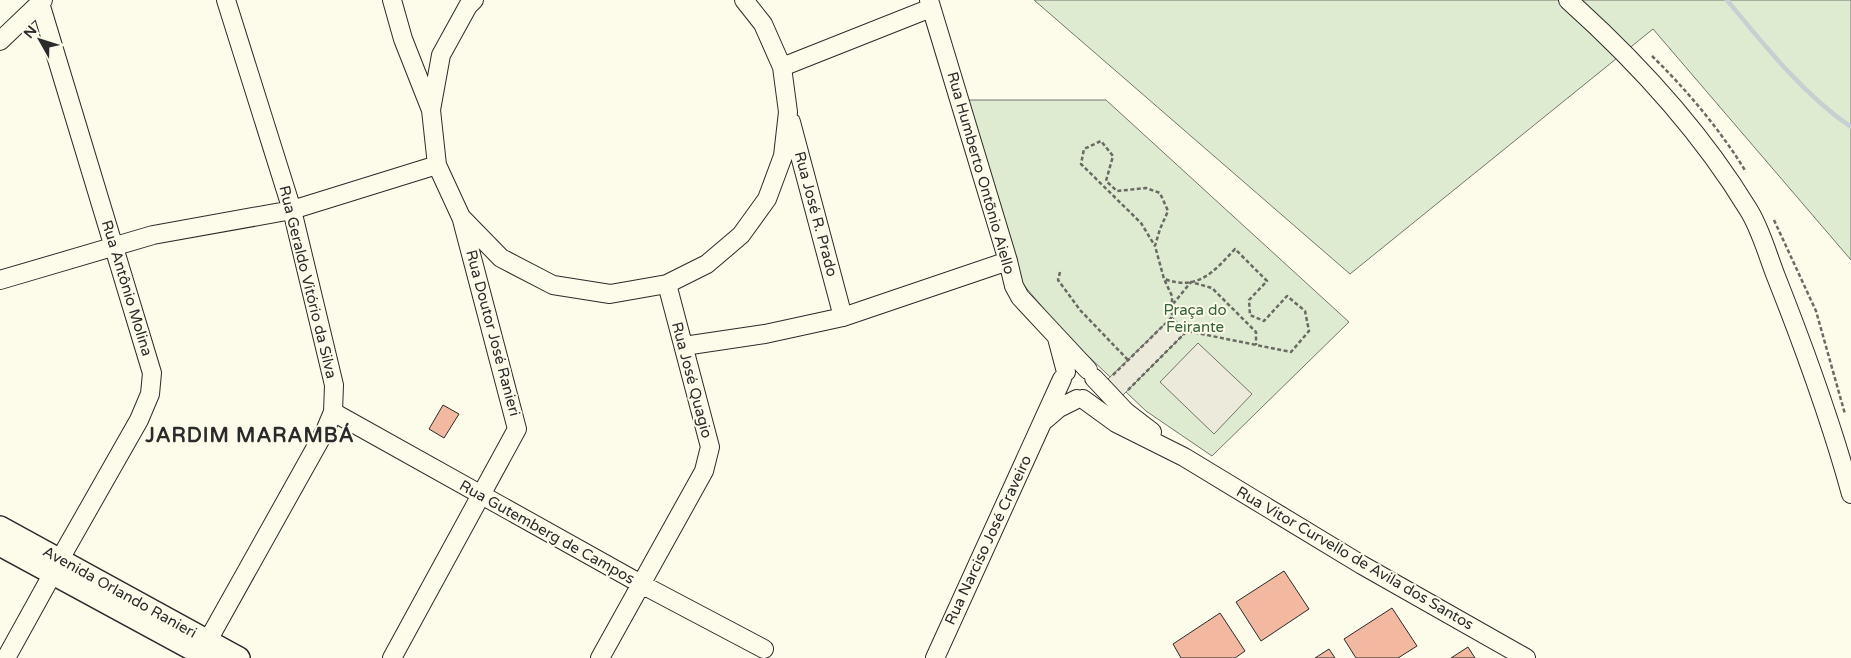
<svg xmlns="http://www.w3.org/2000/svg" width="1851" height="658" font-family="'Varela Round',sans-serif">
  <rect width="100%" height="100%" fill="#fdfbea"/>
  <path fill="#deebd1" stroke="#74746e" d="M1034,0h817v260l-198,-231 -303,245z
    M960,100h146l243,222 -137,134 -66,-45 -79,-75 -45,-53z"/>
  <path fill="#eceadb" stroke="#74746e" d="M1172,317l15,14 -65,65 -16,-15z
    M1198,343l54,51 -38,40 -54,-52z"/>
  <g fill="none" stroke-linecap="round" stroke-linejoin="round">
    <path stroke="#c7d0d0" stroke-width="4.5" d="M1727,0c37,45 76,94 124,127"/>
  </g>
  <path fill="#f2b8a0" stroke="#2b2b2b" d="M443,405l16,9 -15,24 -15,-9z
    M1284,571l25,38 -48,32 -25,-39z
    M1392,608l25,38 -19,12h-42l-12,-19z
    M1220,613l25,38 -10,7h-54l-8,-14z
    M1468,647l7,11h-24z
    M1329,649l6,9h-20z"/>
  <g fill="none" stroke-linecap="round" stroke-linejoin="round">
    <defs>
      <path id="minor" d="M392,0l11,39 28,71
        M474,0l-6,6 -27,49 -10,55 6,55 24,52 40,41 52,27 57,9 57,-10 40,-20 34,-29 26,-36 16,-43 5,-44 -6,-45 -19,-43 -19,-24
        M929,0l79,261 6,25 6,11 68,73
        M1568,0c68,61 132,130 180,209 13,20 20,48 29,70 28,71 54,142 74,215
        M40,3l112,370 -2,21 -11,26 -79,139
        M0,41l43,-41
        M782,67l149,-59
        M791,122l52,195
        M0,280l153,-45 139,-25 145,-45
        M1057,338l9,34
        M684,346l81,-12 78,-17 165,-56
        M1094,378l32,34 26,20
        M1083,399l33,24 68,34 178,108 164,93
        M333,412l308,172 123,65
        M1045,420l14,-12 18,-9
        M202,651l123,-220 8,-19 1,-27 -42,-175 -66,-210
        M6,658l47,-85
        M392,658l125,-229 -55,-209
        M600,658l104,-187 6,-24 -43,-163
        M935,658l127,-279"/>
      <path id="major" d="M0,527l239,131
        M0,545l208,113"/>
    </defs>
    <use href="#minor" stroke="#2b2b2b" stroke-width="20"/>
    <use href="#major" stroke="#2b2b2b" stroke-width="24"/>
    <path stroke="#6a6964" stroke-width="2.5" stroke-dasharray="4 2.5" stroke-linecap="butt" d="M1652,56c34,33 70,76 94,116
      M1774,220l42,91 29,103
      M1060,272l-2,8 22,30 48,50
      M1173,304l18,-22 21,6 44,44v13
      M1113,375l59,-58v-21l-8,-17 -9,-33 5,-17 8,-18 -8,-18 -14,-5 -29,3 -11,-10 7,-25 -12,-15 -17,8 -3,15 60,59 14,23
      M1128,390l59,-59 104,21 18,-21 -4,-20 -18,-15 -23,25 -14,-6 -1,-15 18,-19 -32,-32c-22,23 -36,42 -71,30"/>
    <use href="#minor" stroke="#fdfbea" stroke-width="18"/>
    <use href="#major" stroke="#fdfbea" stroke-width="21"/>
  </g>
  <g text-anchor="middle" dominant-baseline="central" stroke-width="4" stroke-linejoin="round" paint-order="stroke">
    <g font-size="15" fill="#2b2b2b" stroke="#fdfbea">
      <text transform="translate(981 173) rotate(74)">Rua Humberto Ontõnio Aiello</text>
      <text transform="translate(816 214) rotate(75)">Rua José R. Prado</text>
      <text transform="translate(308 282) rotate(76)">Rua Geraldo Vitório da Silva</text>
      <text transform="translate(127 288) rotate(73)">Rua Antônio Molina</text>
      <text transform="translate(493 333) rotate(75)">Rua Doutor José Ranieri</text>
      <text transform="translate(692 380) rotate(75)">Rua José Quagio</text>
      <text transform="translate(547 532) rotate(29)">Rua Gutemberg de Campos</text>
      <text transform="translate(988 540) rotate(-65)">Rua Narciso José Craveiro</text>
      <text transform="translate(1355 558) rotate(30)">Rua Vitor Curvello de Avila dos Santos</text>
      <text transform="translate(120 592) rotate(29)">Avenida Orlando Ranieri</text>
    </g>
    <g font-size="15" fill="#34623c" stroke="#fdfbea">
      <text x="1195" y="310">Praça do<tspan x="1195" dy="17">Feirante</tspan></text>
    </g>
    <g font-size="20" font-weight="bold" letter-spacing="1" fill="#2b2b2b" stroke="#fdfbea">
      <text x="250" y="436">JARDIM MARAMBÁ</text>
    </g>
  </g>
  <g transform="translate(40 40) rotate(309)" stroke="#fdfbea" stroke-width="4" paint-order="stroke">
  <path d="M0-4L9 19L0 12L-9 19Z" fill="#2b2b2b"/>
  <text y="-8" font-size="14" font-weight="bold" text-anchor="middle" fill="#2b2b2b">N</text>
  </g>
</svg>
